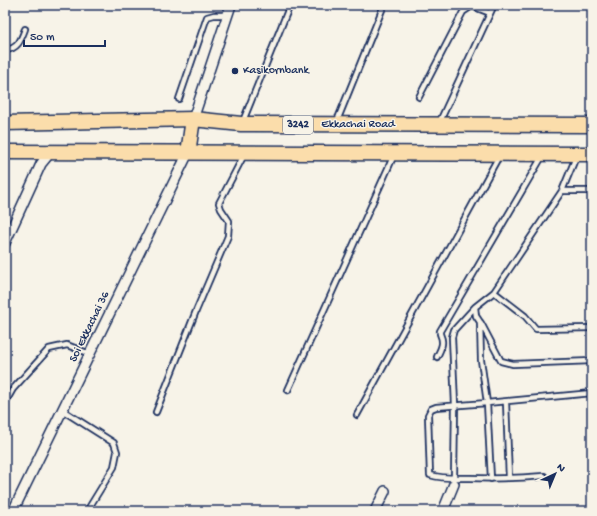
<svg xmlns="http://www.w3.org/2000/svg" width="597" height="516" font-family="'Gochi Hand',sans-serif">
  <rect width="100%" height="100%" fill="#f7f3e8"/>
  <filter id="ink" filterUnits="userSpaceOnUse"><feTurbulence type="fractalNoise" baseFrequency=".025" numOctaves="2"/><feDisplacementMap in="SourceGraphic" scale="8" xChannelSelector="R" yChannelSelector="G"/><feConvolveMatrix kernelMatrix="1 2 1 2 8 2 1 2 1" color-interpolation-filters="sRGB"/></filter>
  <g filter="url(#ink)">
    <g fill="none" stroke-linecap="round" stroke-linejoin="round">
      <defs>
        <path id="service" d="M5,50c13,-1 16,-10 20,-21
          M419,97l44,-85 9,-6 18,7
          M179,99l28,-82 7,-2h13
          M243,121l47,-116
          M337,121l47,-116
          M440,121l54,-116
          M576,157l-14,34 -68,101 -19,15 1,9 4,6 1,38 6,43 105,-10
          M562,191h30
          M494,292l31,24 11,13 56,-1
          M481,323l20,38 12,3 79,-3
          M437,357c2,-5 6,-11 5,-16 0,-5 -3,-6 -2,-10l103,-176
          M288,390l106,-235
          M506,402l3,76
          M5,403l8,-14 36,-40 18,-4 23,9
          M62,410l52,33 3,9 -3,15 -27,44
          M156,412l40,-101 32,-75 1,-15 -8,-12 -2,-6 25,-48
          M357,415l142,-259
          M454,478l1,-73 -3,-68 2,-7 21,-23
          M491,479l-4,-76 -51,4 -5,2 -3,6 2,60c13,4 26,3 40,3 25,1 50,0 74,-2"/>
        <path id="minor" d="M193,119l38,-114
          M5,243l36,-79 9,-11
          M13,511l175,-358
          M375,511l10,-20
          M443,511l11,-27"/>
        <path id="primary" d="M5,123l188,-4 48,5 351,1
          M5,152l587,2
          M188,153l5,-34"/>
      </defs>
      <use href="#service" stroke="#1b2f5e" stroke-width="8"/>
      <use href="#minor" stroke="#1b2f5e" stroke-width="12"/>
      <use href="#primary" stroke="#1b2f5e" stroke-width="17"/>
      <use href="#service" stroke="#f7f3e8" stroke-width="4.5"/>
      <use href="#minor" stroke="#f7f3e8" stroke-width="9"/>
      <use href="#primary" stroke="#fbddab" stroke-width="14"/>
    </g>
  </g>
  <circle fill="#1b2f5e" stroke="#f7f3e8" stroke-width="1.5" cx="235" cy="71" r="4"/>
  <g text-anchor="middle" dominant-baseline="central" stroke-width="3" stroke-linejoin="round" paint-order="stroke">
    <rect fill="#f7f3e8" stroke="#5d6a87" stroke-width="1" x="283" y="116" width="30" height="18" rx="3"/>
    <g font-size="11" font-weight="bold" fill="#1b2f5e">
      <text x="298" y="125">3242</text>
    </g>
    <g font-size="12" fill="#1b2f5e" stroke="#f7f3e8" text-anchor="start">
      <text x="243" y="71">Kasikornbank</text>
    </g>
    <g font-size="12" fill="#1b2f5e" stroke="#f7f3e8">
      <text x="358" y="125">Ekkachai Road</text>
      <text transform="translate(90 327) rotate(-64)">Soi Ekkachai 36</text>
    </g>
  </g>
  <rect width="597" height="516" fill="none" stroke="#f7f3e8" stroke-width="20"/>
  <rect x="10" y="10" width="577" height="496" fill="none" stroke="#1b2f5e" stroke-width="1.5" filter="url(#ink)"/>
  <g transform="translate(555 474) rotate(44)" stroke="#f7f3e8" stroke-width="3" paint-order="stroke">
  <path d="M0-3L7 15L0 10L-7 15Z" fill="#1b2f5e"/>
  <text y="-6" font-size="11" font-weight="bold" text-anchor="middle" fill="#1b2f5e">N</text>
  </g>
  <path d="M24 40v6h81v-6" fill="none" stroke="#1b2f5e" stroke-width="2"/>
  <text x="30" y="40" font-size="12" fill="#1b2f5e" stroke="#f7f3e8" stroke-width="3" paint-order="stroke">50 m</text>
</svg>
